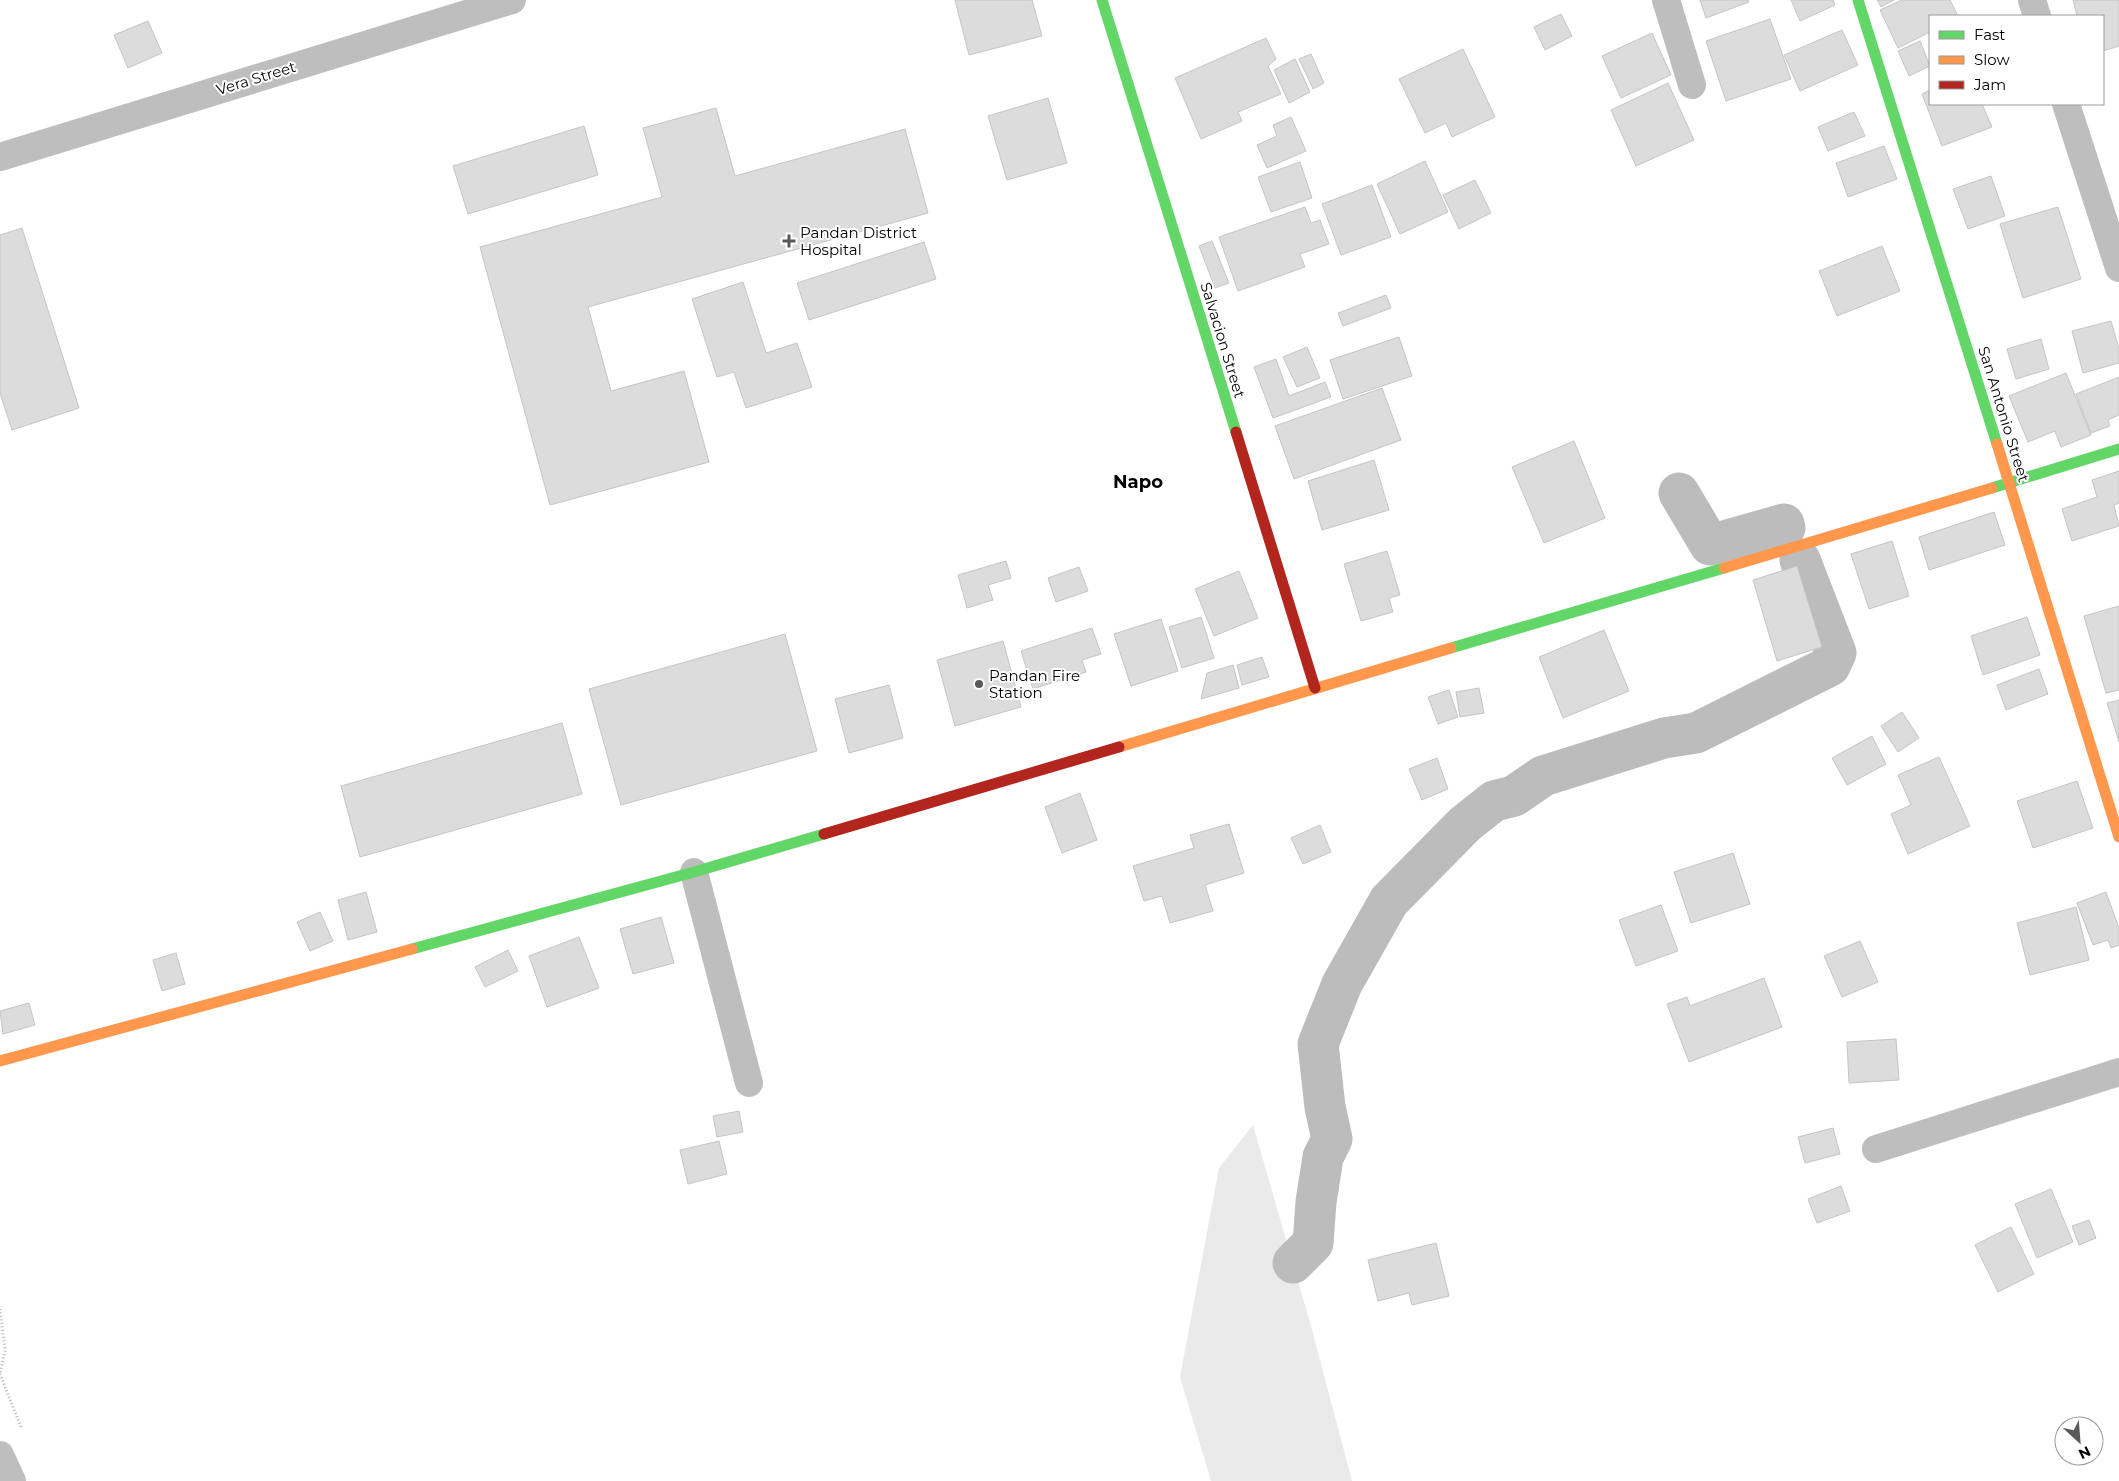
<svg xmlns="http://www.w3.org/2000/svg" width="2119" height="1481" font-family="Montserrat,sans-serif">
  <rect width="100%" height="100%" fill="#fff"/>
  <path fill="#eaeaea" d="M1253,1125l58,201 41,155h-141l-31,-104 39,-209z"/>
  <g fill="none" stroke-linecap="round" stroke-linejoin="round">
    <path stroke="#bcbcbc" stroke-width="41" d="M1679,493l31,52 74,-21 1,4
      M1293,1263l20,-20 3,-41 7,-45 9,-18 -7,-32 -7,-63 24,-60 47,-83 76,-77 29,-23 20,-5 29,-20 121,-38 32,-5 134,-67 6,-13 -36,-93"/>
  </g>
  <path fill="#dcdcdc" stroke="#c5c5c5" d="M955,0h77l10,36 -73,19z
    M1700,0h48l1,2 -43,16z
    M1791,0h42l2,5 -35,16z
    M1877,0h17l-13,7z
    M1902,0h48l8,16h-28v16l-32,16 -18,-38z
    M2073,0h46v46l-16,5v-35h-26z
    M1561,14l11,22 -27,14 -11,-23z
    M1770,19l21,60 -65,22 -20,-60z
    M148,21l14,32 -34,15 -14,-33z
    M1842,30l16,35 -58,26 -16,-36z
    M1652,33l19,42 -50,23 -19,-42z
    M1266,38l10,21 -8,7 13,28 -43,18 4,9 -41,18 -26,-61z
    M1920,41l10,25 -21,10 -11,-25z
    M1463,49l32,68 -43,20 -6,-14 -21,10 -26,-54z
    M1311,54l13,29 -11,6 -14,-30z
    M1295,59l15,33 -21,11 -15,-33z
    M1668,83l26,57 -58,26 -25,-56z
    M1930,90v14h52l10,23 -50,19 -20,-52z
    M1048,98l19,65 -60,17 -19,-64z
    M716,108l19,68 170,-47 23,84 -340,94 23,84 73,-20 25,91 -159,43 -70,-258 182,-50 -19,-69z
    M1854,112l11,24 -37,15 -10,-24z
    M1291,117l15,34 -39,17 -10,-23 20,-9 -4,-11z
    M584,126l14,49 -130,39 -15,-48z
    M1884,146l13,33 -49,18 -12,-34z
    M1425,161l23,51 -48,22 -23,-50z
    M1300,162l12,36 -41,14 -13,-35z
    M1991,176l14,40 -37,13 -15,-40z
    M1475,180l16,33 -32,16 -16,-34z
    M1372,185l19,52 -50,18 -19,-51z
    M1305,207l6,16 9,-3 9,24 -29,10 5,13 -67,24 -19,-54z
    M2058,207l23,72 -58,19 -23,-74z
    M22,228l57,180 -67,22 -12,-37v-158z
    M1212,241l17,42 -14,5 -16,-42z
    M924,242l12,37 -127,41 -12,-37z
    M1882,246l18,45 -63,25 -18,-45z
    M743,282l23,71 31,-10 15,44 -66,21 -12,-36 -17,5 -25,-78z
    M1386,295l5,13 -48,18 -5,-13z
    M2111,321l8,28v14l-36,10 -11,-42z
    M1399,337l13,39 -69,23 -13,-39z
    M2041,339l8,30 -33,10 -9,-30z
    M1307,347l13,31 -23,9 -14,-30z
    M1276,359l13,37 36,-14 6,15 -58,21 -19,-51z
    M2066,373l25,62 -30,12 -6,-16 -27,11 -19,-46z
    M2119,377v38l-11,5 2,6 -19,7 -15,-39z
    M1382,388l19,52 -107,39 -19,-53z
    M1574,441l31,77 -61,25 -32,-76z
    M1374,460l15,50 -67,20 -14,-49z
    M2119,471v32l-5,2 5,21 -47,15 -10,-32 35,-12 -5,-17z
    M1994,512l11,33 -76,25 -10,-33z
    M1892,541l17,55 -40,13 -18,-55z
    M1387,551l13,44 -11,3 4,14 -32,9 -17,-57z
    M1006,561l5,17 -23,7 5,15 -26,8 -9,-33z
    M1797,566l25,81 -45,14 -24,-81z
    M1079,567l9,24 -32,11 -8,-24z
    M1239,571l19,47 -44,18 -19,-47z
    M2119,606v84l-13,3 -22,-77z
    M1201,617l13,41 -32,10 -13,-41z
    M2027,617l13,38 -57,20 -12,-39z
    M1161,619l17,52 -47,15 -17,-52z
    M1092,628l9,26 -19,6 4,12 -53,17 -12,-38z
    M1604,630l25,61 -66,27 -24,-61z
    M785,634l32,117 -196,54 -32,-116z
    M1003,641l18,66 -66,19 -18,-66z
    M1262,657l7,20 -27,8 -5,-20z
    M1233,665l6,23 -38,11 6,-26z
    M2039,669l9,25 -42,16 -9,-25z
    M889,685l14,53 -54,15 -14,-54z
    M1479,688l5,25 -24,4 -4,-25z
    M1449,690l9,27 -20,7 -10,-27z
    M2119,700v42l-12,-39z
    M1902,712l17,26 -21,14 -17,-26z
    M562,723l20,71 -222,63 -19,-71z
    M1872,736l14,28 -39,21 -15,-27z
    M1939,757l31,69 -62,28 -17,-40 20,-9 -13,-30z
    M1437,758l11,31 -26,11 -13,-31z
    M2077,781l16,47 -60,20 -16,-47z
    M1080,793l17,47 -35,13 -17,-46z
    M1229,824l15,49 -39,12 8,26 -43,12 -8,-27 -18,5 -11,-35 61,-18 -4,-13z
    M1320,825l11,27 -28,12 -12,-26z
    M1733,853l17,51 -59,19 -17,-51z
    M366,892l11,40 -29,8 -10,-40z
    M2106,892l13,36v17l-8,3 -3,-8 -15,5 -16,-42z
    M1661,905l17,46 -42,15 -17,-46z
    M2076,907l13,53 -59,15 -13,-52z
    M320,912l13,29 -23,10 -13,-29z
    M661,917l13,46 -41,11 -13,-45z
    M579,937l20,51 -52,19 -18,-51z
    M1860,941l18,41 -36,15 -18,-41z
    M508,950l10,21 -33,16 -10,-20z
    M176,953l9,31 -23,7 -9,-31z
    M1764,978l18,49 -93,35 -22,-58 20,-7 3,9z
    M29,1003l6,22 -32,9 -3,-23z
    M1896,1039l3,41 -50,3 -2,-41z
    M739,1111l4,21 -26,5 -4,-21z
    M1833,1128l7,26 -35,9 -7,-26z
    M719,1141l8,33 -39,10 -8,-34z
    M1841,1186l9,25 -33,12 -9,-24z
    M2051,1189l22,53 -36,16 -22,-54z
    M2089,1220l7,18 -17,7 -7,-19z
    M2011,1227l23,47 -36,18 -23,-47z
    M1436,1243l13,53 -37,9 -3,-12 -31,8 -10,-41z"/>
  <g fill="none" stroke-linecap="round" stroke-linejoin="round">
    <path stroke="#b8b8b8" stroke-width="3" stroke-dasharray="1 2.5" stroke-linecap="butt" d="M0,1309l5,41 -5,24
      M0,1374l21,53"/>
    <path stroke="#bebebe" stroke-width="28" d="M1666,0l26,85
      M2032,0l5,16
      M2066,104l53,164
      M0,157l512,-157
      M694,872l55,211
      M1876,1149l243,-77
      M0,1455l12,26"/>
    <path stroke="#63d668" stroke-width="11" d="M1102,0l134,432
      M1858,0l139,444
      M1992,488l127,-39
      M1451,648l273,-80
      M412,949l282,-77 130,-38"/>
    <path stroke="#ff974d" stroke-width="11" d="M1997,444l122,393
      M1724,568l268,-80
      M1119,747l332,-99
      M0,1061l412,-112"/>
    <path stroke="#b3261e" stroke-width="11" d="M1236,432l79,256
      M824,834l295,-87"/>
  </g>
  <g fill="#595959" stroke="#fff" stroke-width="2">
    <path d="M786.5 233.5h5v5h5v5h-5v5h-5v-5h-5v-5h5z"/>
    <circle cx="979" cy="684" r="5"/>
  </g>
  <g text-anchor="middle" dominant-baseline="central" stroke-width="4" stroke-linejoin="round" paint-order="stroke">
    <g font-size="15" fill="#000" stroke="#fff">
      <text transform="translate(256 78) rotate(-17)">Vera Street</text>
      <text transform="translate(1223 340) rotate(73)">Salvacion Street</text>
      <text transform="translate(2004 414) rotate(73)">San Antonio Street</text>
    </g>
    <g font-size="15" fill="#000" stroke="#fff" text-anchor="start">
      <text x="800" y="232">Pandan District<tspan x="800" dy="17">Hospital</tspan></text>
      <text x="989" y="675">Pandan Fire<tspan x="989" dy="17">Station</tspan></text>
    </g>
    <g font-size="18" font-weight="bold" fill="#000" stroke="#fff">
      <text x="1138" y="482">Napo</text>
    </g>
  </g>
  <rect x="1929" y="15" width="175" height="90" fill="#ffffff" stroke="#999999"/>
  <rect x="1939" y="31" width="25" height="8" fill="#63d668" stroke="#999999"/>
  <text x="1974" y="40" font-size="15" fill="#000000">Fast</text>
  <rect x="1939" y="56" width="25" height="8" fill="#ff974d" stroke="#999999"/>
  <text x="1974" y="65" font-size="15" fill="#000000">Slow</text>
  <rect x="1939" y="81" width="25" height="8" fill="#b3261e" stroke="#999999"/>
  <text x="1974" y="90" font-size="15" fill="#000000">Jam</text>
  <g transform="translate(2079 1441) rotate(154)"><circle r="24" fill="#ffffff" stroke="#999999"/>
  <path d="M0-4L9 19L0 12L-9 19Z" fill="#595959"/>
  <text y="-8" font-size="14" font-weight="bold" text-anchor="middle" fill="#000000">N</text>
  </g>
</svg>
